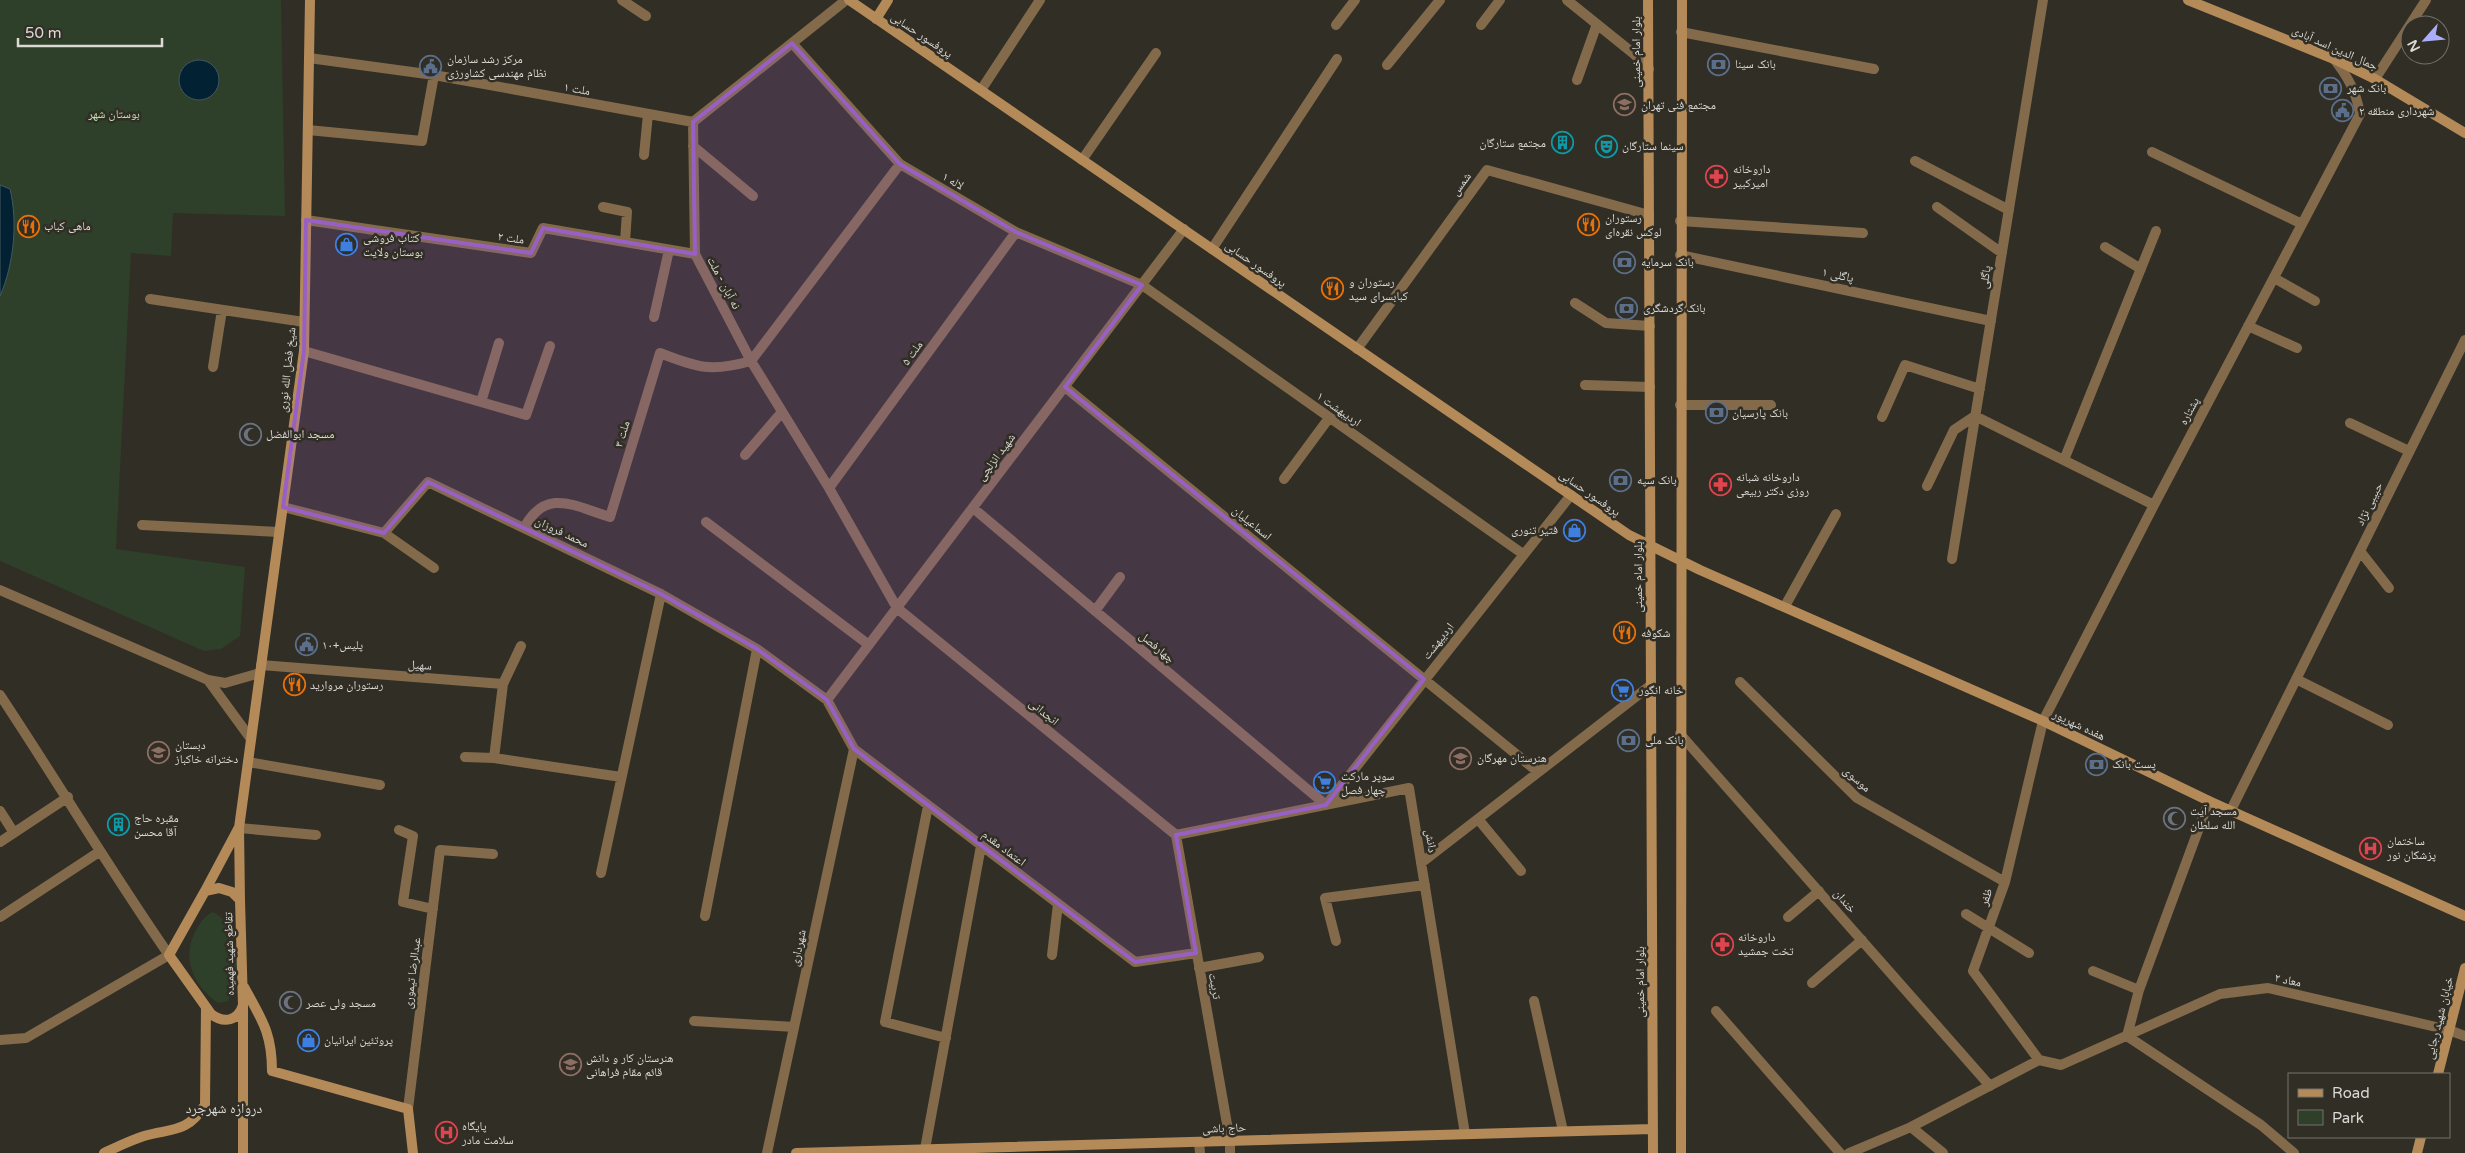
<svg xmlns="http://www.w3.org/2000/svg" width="2465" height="1153" font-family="'Varela Round','Noto Naskh Arabic',sans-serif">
  <rect width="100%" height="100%" fill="#312e25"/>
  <path fill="#2e3f2a" d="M0,0h281l4,216 -112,-3 -2,43 -40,-3 -15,296 129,18 -5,69 -19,13 -17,2 -204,-90z
    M213,912c29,15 29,63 15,89l-10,2c-24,-17 -37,-44 -23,-71 5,-9 9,-16 18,-20z"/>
  <path fill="#022132" stroke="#435863" d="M179 80a20 20 0 1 1 40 0a20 20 0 1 1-40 0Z
    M0,185l10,4c8,33 4,75 -10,107z"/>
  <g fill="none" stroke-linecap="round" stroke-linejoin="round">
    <path stroke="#836a4b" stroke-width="10" d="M622,0l24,16
      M846,0l-153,122 2,132 56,107 78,127 68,120 279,227
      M1567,0l67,54 15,15
      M1336,25l19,-25
      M1481,25l19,-25
      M1681,32l193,37
      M792,43l108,121 116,68 126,53 381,269
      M309,58l125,17 259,47
      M1387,65l53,-65
      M2375,79l51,-79
      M1577,80l20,-56
      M981,90l59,-90
      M308,130l114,11 12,-66
      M693,146l60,50
      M2152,152l150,72
      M644,155l4,-41
      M1082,160l74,-107
      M1915,161l94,49
      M603,207l24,5 -2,30
      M1937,207l65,46
      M306,220l225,33 12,-25 152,26
      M1680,221l183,12
      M2105,247l36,22
      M1212,249l125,-190
      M1680,255l311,66
      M2274,278l41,23
      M150,299l154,23
      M1575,303l31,20 44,3
      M654,317l15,-67
      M2248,326l49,22
      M1357,349l130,-179 162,45
      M304,351l222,64 24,-69
      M213,367l9,-57
      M1585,385l65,2
      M1065,387l473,385
      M481,402l18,-59
      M1680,405h91
      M1882,417l23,-52 75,24
      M2350,423l59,28
      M745,455l37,-43
      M2064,460l92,-229
      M1284,479l45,-61
      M1927,486l27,-56 21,-14 179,89
      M829,488l187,-256
      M283,507l101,26 44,-51 233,112 96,55 70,51 27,49 281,213 61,-9
      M973,508l353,297 245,-310
      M706,522l163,123
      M142,525l137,7
      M524,528c22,-41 50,-22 86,-11l50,-164c38,15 51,19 91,8l149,-197
      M384,533l50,35
      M2360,551l29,37
      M1952,559l91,-559
      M0,590l208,90 17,3 35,-10
      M1785,606l51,-92
      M1095,611l25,-34
      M261,665l242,19 -9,74
      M2296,679l92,46
      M208,680l43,59
      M1740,682l117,116 148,84
      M503,684l18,-38
      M0,695c57,86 110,175 169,260l-143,83 -26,2
      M827,700l357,-471
      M1680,734l310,352
      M465,757l29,1 127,19
      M248,762l132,23
      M928,806l-43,216 61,16
      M2231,810l234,-470
      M0,811l14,22
      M1478,819l43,52
      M239,828l77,7
      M399,830l14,6 -10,66 30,7
      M1176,835l233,-47 56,346
      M1176,835l54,306v12
      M0,842l68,-45
      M1421,863l230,-178
      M601,873l60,-279
      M1966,914l63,39
      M705,916l52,-267
      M0,917l99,-65
      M1788,917l31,-26
      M1336,941l-11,-43 100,-13
      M1052,955l6,-51
      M1199,968l60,-11
      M2093,971l46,19
      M1812,983l50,-43
      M1534,1001l29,130
      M1716,1011l124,142
      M694,1021l100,6
      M2127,1036l12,-46 70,-189
      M2127,1036l134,89 33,28
      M2039,1060l-66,-89 32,-89 38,-161 111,-216 206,-391c-4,-23 -12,-37 -26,-55
      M408,1109l32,-259 53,4
      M1911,1127l32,26
      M1199,1142l1,11
      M925,1149l56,-303
      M767,1153l87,-404
      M1849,1153l62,-26 128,-67 22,5 159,-71 48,-6 181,42 16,6"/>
    <path stroke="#b48a59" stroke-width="10" d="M849,0l780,535 71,35 343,151 166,80 256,115
      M1648,0l5,1153
      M2188,0l146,59 41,20 90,54
      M876,19l12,-19
      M219,888l13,4 8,8 3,105c-5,16 -19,19 -32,9l-42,-59 36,-64z
      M205,891l33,-62
      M240,900l-1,-72 65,-477 6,-351
      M244,987c18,33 28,46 28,84l136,38 5,44
      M2438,1074l27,-106
      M104,1153c13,-6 27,-13 40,-17 29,-8 43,-3 61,-31l1,-98
      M243,1153v-147
      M796,1153l857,-24
      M1681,1153l1,-1153
      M2417,1153l4,-16"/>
  </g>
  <path fill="#9860c5" fill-opacity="0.2" stroke="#9860c5" stroke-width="4" stroke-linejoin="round" d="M792,43l108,121 116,68 126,53 -77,102 359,292 -98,126 -150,30 20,118 -61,9 -281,-213 -27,-49 -70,-51 -96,-55 -233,-112 -44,51 -101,-26 21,-156 2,-131 225,33 12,-25 152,26 -2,-132z"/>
  <defs>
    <symbol id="bank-ring" viewBox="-11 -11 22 22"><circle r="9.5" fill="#312e25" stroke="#5c6f8a" stroke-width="1.5"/><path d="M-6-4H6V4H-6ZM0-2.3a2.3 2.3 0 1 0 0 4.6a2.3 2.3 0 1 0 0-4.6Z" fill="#5c6f8a"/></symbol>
    <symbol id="civic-ring" viewBox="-11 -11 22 22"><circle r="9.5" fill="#312e25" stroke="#5c6f8a" stroke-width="1.5"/><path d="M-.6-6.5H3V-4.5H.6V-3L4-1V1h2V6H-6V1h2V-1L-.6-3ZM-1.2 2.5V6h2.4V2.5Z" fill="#5c6f8a"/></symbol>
    <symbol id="school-ring" viewBox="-11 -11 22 22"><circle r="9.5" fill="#312e25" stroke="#8d6e63" stroke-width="1.5"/><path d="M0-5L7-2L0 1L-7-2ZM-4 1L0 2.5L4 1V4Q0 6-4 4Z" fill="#8d6e63"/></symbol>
    <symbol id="building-ring" viewBox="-11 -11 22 22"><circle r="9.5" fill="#312e25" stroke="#0f9aa8" stroke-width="1.5"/><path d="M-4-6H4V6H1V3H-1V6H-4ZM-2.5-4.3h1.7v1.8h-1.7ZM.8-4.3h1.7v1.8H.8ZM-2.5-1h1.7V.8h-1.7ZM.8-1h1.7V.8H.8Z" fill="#0f9aa8"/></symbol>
    <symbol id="theatre-ring" viewBox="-11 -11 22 22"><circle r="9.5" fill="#312e25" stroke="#0f9aa8" stroke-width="1.5"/><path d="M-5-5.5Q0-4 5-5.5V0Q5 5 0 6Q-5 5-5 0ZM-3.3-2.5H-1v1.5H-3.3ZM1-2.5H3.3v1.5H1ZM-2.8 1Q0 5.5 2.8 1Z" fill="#0f9aa8"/></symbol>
    <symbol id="pharmacy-ring" viewBox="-11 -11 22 22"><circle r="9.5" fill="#312e25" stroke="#e0444e" stroke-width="1.5"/><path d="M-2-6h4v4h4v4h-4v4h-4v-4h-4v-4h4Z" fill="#e0444e"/></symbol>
    <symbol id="restaurant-ring" viewBox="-11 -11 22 22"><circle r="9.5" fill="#312e25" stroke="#e8710a" stroke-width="1.5"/><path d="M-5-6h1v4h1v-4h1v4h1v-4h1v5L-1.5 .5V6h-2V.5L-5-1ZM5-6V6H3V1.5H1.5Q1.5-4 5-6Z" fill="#e8710a"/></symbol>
    <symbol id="shop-ring" viewBox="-11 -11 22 22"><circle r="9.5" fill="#312e25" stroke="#3f7fe0" stroke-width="1.5"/><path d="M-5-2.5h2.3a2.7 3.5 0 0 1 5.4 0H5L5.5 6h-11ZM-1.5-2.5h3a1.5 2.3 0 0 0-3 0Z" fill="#3f7fe0"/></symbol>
    <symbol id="mosque-ring" viewBox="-11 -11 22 22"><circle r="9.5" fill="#312e25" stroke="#6b7280" stroke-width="1.5"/><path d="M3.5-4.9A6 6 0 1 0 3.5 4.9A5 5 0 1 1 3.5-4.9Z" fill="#6b7280"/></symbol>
    <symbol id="supermarket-ring" viewBox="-11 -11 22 22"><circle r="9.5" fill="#312e25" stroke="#3f7fe0" stroke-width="1.5"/><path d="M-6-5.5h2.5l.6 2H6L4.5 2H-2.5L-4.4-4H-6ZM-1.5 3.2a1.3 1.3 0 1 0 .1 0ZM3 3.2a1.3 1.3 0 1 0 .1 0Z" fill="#3f7fe0"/></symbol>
    <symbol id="hospital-ring" viewBox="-11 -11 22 22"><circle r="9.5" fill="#312e25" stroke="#e0444e" stroke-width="1.5"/><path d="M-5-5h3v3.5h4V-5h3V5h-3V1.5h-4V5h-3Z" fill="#e0444e"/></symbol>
  </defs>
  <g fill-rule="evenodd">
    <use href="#bank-ring" x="1706" y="52" width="25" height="25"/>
    <use href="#civic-ring" x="418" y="54" width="25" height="25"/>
    <use href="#bank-ring" x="2318" y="76" width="25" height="25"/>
    <use href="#school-ring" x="1612" y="92" width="25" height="25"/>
    <use href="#civic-ring" x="2330" y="98" width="25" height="25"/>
    <use href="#building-ring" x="1550" y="130" width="25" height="25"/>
    <use href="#theatre-ring" x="1594" y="134" width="25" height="25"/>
    <use href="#pharmacy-ring" x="1704" y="164" width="25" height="25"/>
    <use href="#restaurant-ring" x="1576" y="212" width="25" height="25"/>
    <use href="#restaurant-ring" x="16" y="214" width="25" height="25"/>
    <use href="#shop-ring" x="334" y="232" width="25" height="25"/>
    <use href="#bank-ring" x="1612" y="250" width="25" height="25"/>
    <use href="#restaurant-ring" x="1320" y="276" width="25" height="25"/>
    <use href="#bank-ring" x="1614" y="296" width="25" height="25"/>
    <use href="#bank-ring" x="1704" y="400" width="25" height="25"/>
    <use href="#mosque-ring" x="238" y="422" width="25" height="25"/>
    <use href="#bank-ring" x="1608" y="468" width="25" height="25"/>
    <use href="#pharmacy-ring" x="1708" y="472" width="25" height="25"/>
    <use href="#shop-ring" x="1562" y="518" width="25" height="25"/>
    <use href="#restaurant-ring" x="1612" y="620" width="25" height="25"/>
    <use href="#civic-ring" x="294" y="632" width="25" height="25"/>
    <use href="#restaurant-ring" x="282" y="672" width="25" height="25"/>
    <use href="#supermarket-ring" x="1610" y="678" width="25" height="25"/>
    <use href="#bank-ring" x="1616" y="728" width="25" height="25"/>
    <use href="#school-ring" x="146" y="740" width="25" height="25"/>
    <use href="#school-ring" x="1448" y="746" width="25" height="25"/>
    <use href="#bank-ring" x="2084" y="752" width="25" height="25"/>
    <use href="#supermarket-ring" x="1312" y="770" width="25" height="25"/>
    <use href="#mosque-ring" x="2162" y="806" width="25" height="25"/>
    <use href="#building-ring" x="106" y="812" width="25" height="25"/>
    <use href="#hospital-ring" x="2358" y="836" width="25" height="25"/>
    <use href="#pharmacy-ring" x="1710" y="932" width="25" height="25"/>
    <use href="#mosque-ring" x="278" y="990" width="25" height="25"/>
    <use href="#shop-ring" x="296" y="1028" width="25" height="25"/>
    <use href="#school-ring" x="558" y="1052" width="25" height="25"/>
    <use href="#hospital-ring" x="434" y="1120" width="25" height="25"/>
  </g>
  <g text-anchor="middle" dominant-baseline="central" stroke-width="5" stroke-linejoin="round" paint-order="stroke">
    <g font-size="12" fill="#dbd9d4" stroke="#312e25">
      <text transform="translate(922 35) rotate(34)">پروفسور حسابی</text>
      <text transform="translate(2335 48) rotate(24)">جمال الدین اسد آبادی</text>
      <text transform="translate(1636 52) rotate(-90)">بلوار امام خمینی</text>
      <text transform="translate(577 89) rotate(10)">ملت ۱</text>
      <text transform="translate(953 181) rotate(30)">لاله ۱</text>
      <text transform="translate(1461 184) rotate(-54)">شمس</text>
      <text transform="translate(511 238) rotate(8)">ملت ۲</text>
      <text transform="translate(1256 264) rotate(35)">پروفسور حسابی</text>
      <text transform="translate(1838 275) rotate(12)">پاگلی ۱</text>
      <text transform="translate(1985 277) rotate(-81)">پاگلی</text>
      <text transform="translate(724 283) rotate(62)">نه آبان - ملت</text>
      <text transform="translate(912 353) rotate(-54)">ملت ۵</text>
      <text transform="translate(287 370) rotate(-84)">شیخ فضل الله نوری</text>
      <text transform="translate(1339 409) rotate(35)">اردیبهشت ۱</text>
      <text transform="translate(2189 411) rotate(-62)">پشتاره</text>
      <text transform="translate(622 434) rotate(-73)">ملت ۳</text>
      <text transform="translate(996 457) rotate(-53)">شهید انزلچی</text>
      <text transform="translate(1590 493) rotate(35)">پروفسور حسابی</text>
      <text transform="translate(2369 504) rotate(-64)">حبیبی نژاد</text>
      <text transform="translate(1252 523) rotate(39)">اسماعیلیان</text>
      <text transform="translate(562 532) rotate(25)">محمد فروزان</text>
      <text transform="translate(1638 577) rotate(-90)">بلوار امام خمینی</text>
      <text transform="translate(1438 641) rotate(-52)">اردیبهشت</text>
      <text transform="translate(1157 647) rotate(40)">چهارفصل</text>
      <text transform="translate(420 665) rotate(4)">سهیل</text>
      <text transform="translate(1044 712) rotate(39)">انجدانی</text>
      <text transform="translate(2079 725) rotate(25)">هفده شهریور</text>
      <text transform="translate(1857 779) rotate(41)">موسوی</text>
      <text transform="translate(1431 841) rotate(81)">دانش</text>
      <text transform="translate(1004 848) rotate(37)">اعتماد مقدم</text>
      <text transform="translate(1986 897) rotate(-71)">ظفر</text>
      <text transform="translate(1845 901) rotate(49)">خندان</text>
      <text transform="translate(798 948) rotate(-78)">شهرداری</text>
      <text transform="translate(229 954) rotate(-91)">تقاطع شهید فهمیده</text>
      <text transform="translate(412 973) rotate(-83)">عبدالرضا تیموری</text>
      <text transform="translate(2288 980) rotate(12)">معاد ۲</text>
      <text transform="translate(1640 982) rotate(-90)">بلوار امام خمینی</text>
      <text transform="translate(1215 986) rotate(80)">تربیت</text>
      <text transform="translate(2439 1018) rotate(-76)">خیابان شهید رجایی</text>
      <text transform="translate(1224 1128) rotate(-2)">حاج باشی</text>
    </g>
    <g font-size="12" fill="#dbd9d4" stroke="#312e25" text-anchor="start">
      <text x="447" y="59">مرکز رشد سازمان<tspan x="447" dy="14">نظام مهندسی کشاورزی</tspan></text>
      <text x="1735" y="64">بانک سینا</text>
      <text x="2347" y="88">بانک شهر</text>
      <text x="1641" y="105">مجتمع فنی تهران</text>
      <text x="2359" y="111">شهرداری منطقه ۲</text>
      <text x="1546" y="143" text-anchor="end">مجتمع ستارگان</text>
      <text x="1622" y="146">سینما ستارگان</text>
      <text x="1733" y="169">داروخانه<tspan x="1733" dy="14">امیرکبیر</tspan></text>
      <text x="1605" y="218">رستوران<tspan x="1605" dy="14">لوکس نقره‌ای</tspan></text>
      <text x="44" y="226">ماهی کباب</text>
      <text x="363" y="238">کتاب فروشی<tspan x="363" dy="14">بوستان ولایت</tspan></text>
      <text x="1641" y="262">بانک سرمایه</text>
      <text x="1349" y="282">رستوران و<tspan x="1349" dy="14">کبابسرای سید</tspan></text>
      <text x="1643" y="308">بانک گردشگری</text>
      <text x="1732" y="413">بانک پارسیان</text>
      <text x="266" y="434">مسجد ابوالفضل</text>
      <text x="1736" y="477">داروخانه شبانه<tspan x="1736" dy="14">روزی دکتر ربیعی</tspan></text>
      <text x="1637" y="480">بانک سپه</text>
      <text x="1558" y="530" text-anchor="end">فتیر تنوری</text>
      <text x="1641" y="633">شکوفه</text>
      <text x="322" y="645">پلیس+۱۰</text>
      <text x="310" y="685">رستوران مروارید</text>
      <text x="1639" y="690">خانه انگور</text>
      <text x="1645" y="740">بانک ملی</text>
      <text x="175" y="745">دبستان<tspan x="175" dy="14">دخترانه خاکباز</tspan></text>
      <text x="1477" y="758">هنرستان مهرگان</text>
      <text x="2112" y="764">پست بانک</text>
      <text x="1341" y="776">سوپر مارکت<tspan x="1341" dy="14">چهار فصل</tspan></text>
      <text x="2190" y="811">مسجد آیت<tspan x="2190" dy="14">الله سلطان</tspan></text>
      <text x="134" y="818">مقبره حاج<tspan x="134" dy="14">آقا محسن</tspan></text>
      <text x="2387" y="841">ساختمان<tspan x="2387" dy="14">پزشکان نور</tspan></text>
      <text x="1738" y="937">داروخانه<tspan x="1738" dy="14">تخت جمشید</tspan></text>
      <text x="306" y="1003">مسجد ولی عصر</text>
      <text x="324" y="1040">پروتئین ایرانیان</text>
      <text x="586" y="1058">هنرستان کار و دانش<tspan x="586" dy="14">قائم مقام فراهانی</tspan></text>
      <text x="462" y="1126">پایگاه<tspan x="462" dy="14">سلامت مادر</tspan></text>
    </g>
    <g font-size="12" fill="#b6e4aa" stroke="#312e25">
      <text x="114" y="114">بوستان شهر</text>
    </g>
    <g font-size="14" fill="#dbd9d4" stroke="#312e25">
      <text x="224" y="1108">دروازه شهرجرد</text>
    </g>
  </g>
  <rect x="2288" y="1073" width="162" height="65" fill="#312e25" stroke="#75726b"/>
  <rect x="2298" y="1089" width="25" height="8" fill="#b48a59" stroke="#75726b"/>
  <text x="2332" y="1098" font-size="15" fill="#dbd9d4">Road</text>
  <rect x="2298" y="1110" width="25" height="15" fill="#2e3f2a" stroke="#75726b"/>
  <text x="2332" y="1123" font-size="15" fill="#dbd9d4">Park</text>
  <g transform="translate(2425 40) rotate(243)"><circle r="24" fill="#312e25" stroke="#75726b"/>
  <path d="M0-4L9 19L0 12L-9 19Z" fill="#abaffb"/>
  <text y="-8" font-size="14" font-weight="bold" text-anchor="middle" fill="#dbd9d4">N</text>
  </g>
  <path d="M18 38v8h144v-8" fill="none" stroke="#dbd9d4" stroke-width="2.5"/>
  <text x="25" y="38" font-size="15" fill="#dbd9d4" stroke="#312e25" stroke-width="4" paint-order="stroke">50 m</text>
</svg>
